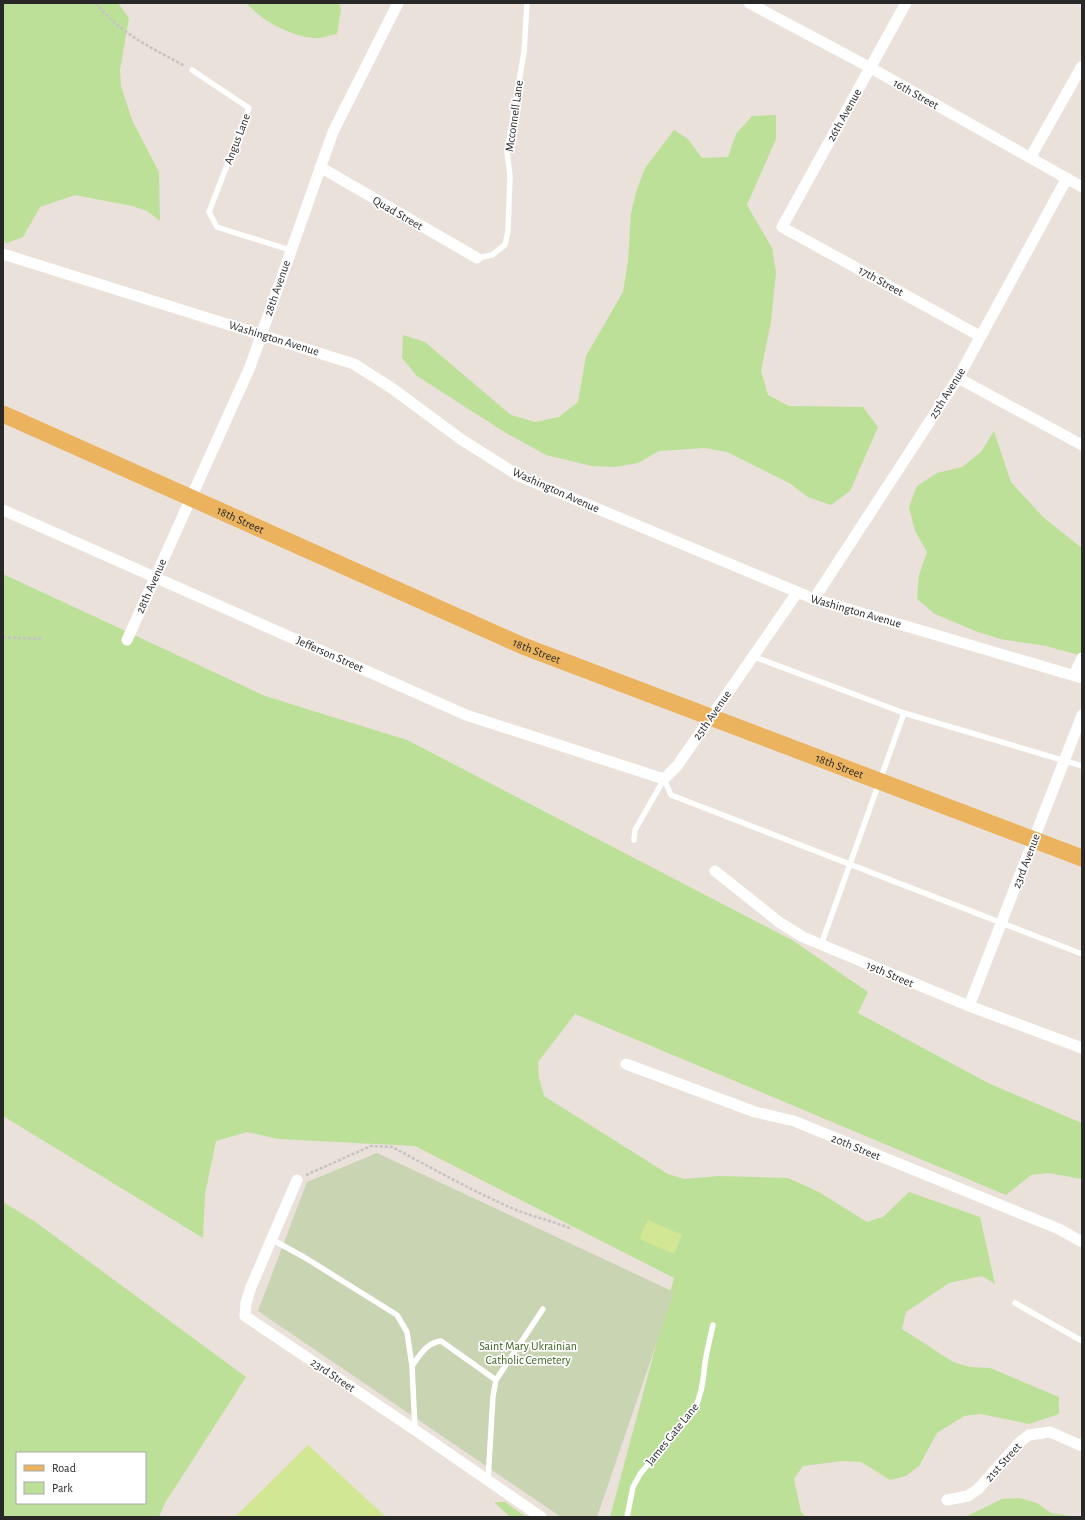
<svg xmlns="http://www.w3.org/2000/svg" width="1085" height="1520" font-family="'Alegreya Sans',sans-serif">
  <rect width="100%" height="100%" fill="#eae1da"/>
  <path fill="#bce098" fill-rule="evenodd" d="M3,3h115l11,15 -9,52 1,16 11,34 27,52 1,49 -13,-10 -15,-5 -57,-11 -35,12 -17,30 -16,6 -4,-2z
    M246,3h93l2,6 -4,25c-7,1 -17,5 -24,4 -25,-3 -50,-17 -67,-35z
    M776,115v24l-29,66 25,43 4,24 -5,50 -10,49 7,24 21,11 74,1 15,20 -28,64 -19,14 -23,-8 -19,-14 -62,-31 -22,-4 -46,3 -21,12 -23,4 -23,-1 -46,-11 -40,-22 -89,-57 -15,-18 1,-23 22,7 86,73 24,7 24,-5 19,-15 8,-46 37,-64 5,-31 3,-48 6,-24 8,-21 29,-38 14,9 14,19 26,-1 8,-23 16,-18z
    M994,431l17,51 33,36 38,30v108l-36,-10 -46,-7 -22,-7 -43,-18 -18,-15 2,-24 8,-23 -12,-21 -6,-24 8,-21 20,-13 25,-6 19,-15z
    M3,574l262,122 142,44 385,200 76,52 -10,21 132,71 92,39v56l-34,-6 -17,2 -25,20 -431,-181 -37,48 1,16 5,18 124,78 16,5 35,-3 69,2 31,14 48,30 16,-5 26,-25 71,25 15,67 -13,-8 -33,7 -43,29 -4,17 51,33 17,5 20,1 69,29v17l-30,10 -48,-10 -17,2 -27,17 -18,33 -13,10 -16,4 -29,-18 -18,-1 -40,5 -9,13 7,33 5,5h-196l64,-239 -259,-132 -137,-7 -31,-7 -31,9 -11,53 -2,44 -200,-122z
    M3,1202l31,19 212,156 -81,126 -6,14h-156zM17,1453h128v50h-128z
    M1019,1498l18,5 14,10 27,4h-113l37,-18z
    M494,1502h11l21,15h-16z"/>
  <path fill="#c8d4b2" d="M377,1153l297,139 -77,225h-36l-303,-206 49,-129z"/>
  <path fill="#d1e794" d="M648,1220l34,15 -8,19 -35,-15z
    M308,1445l78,72h-151z"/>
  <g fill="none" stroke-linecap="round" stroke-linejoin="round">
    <path stroke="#c3c3c3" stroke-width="2.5" stroke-dasharray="3 2" stroke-linecap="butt" d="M96,3c23,30 56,45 89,63
      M3,637l40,2
      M306,1175l65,-29 21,1c40,21 80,44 122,62 19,8 39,12 58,20"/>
    <path stroke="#fff" stroke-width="5.5" d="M192,70l57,38 -40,104 8,15 73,23
      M477,258l15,-3 13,-10 3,-14 2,-55 -3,-24 17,-100 3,-49
      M752,656l152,57 178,53
      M664,779l7,16 411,159
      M634,840l1,-10 29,-51
      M821,945l83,-232
      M271,1239l33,18 93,58 10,17 5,34 3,64
      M1015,1303l67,38
      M412,1366c8,-11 14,-23 29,-25l55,39
      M488,1480l5,-84 3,-16 47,-71
      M627,1517l6,-30 7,-13 53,-62c9,-17 10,-31 12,-49 2,-13 5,-25 8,-38"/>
    <path stroke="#fff" stroke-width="11" d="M749,3l122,65 211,119
      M906,3l-124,224 198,109
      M1030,158l52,-92
      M320,167l157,91
      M3,254l351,110 39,25 69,51 57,36 295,123 268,79
      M958,378l124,67
      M3,510l463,205 198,64 13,-13 120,-173
      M814,599l144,-221 109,-200
      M127,640l123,-273 83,-235 65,-129
      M1074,675l8,-17
      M715,871l64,51 24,15 166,69 113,42
      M969,1006l113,-291
      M626,1064l129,48 39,9 265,108 23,13
      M297,1180l-46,107 -5,16 -1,13 170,114 126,87
      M947,1500l21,-4 10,-7 42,-47 9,-7 21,-3 32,14"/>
    <path stroke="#ecb35e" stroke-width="17" id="s1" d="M3,414l520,232 559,212"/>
  </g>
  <g text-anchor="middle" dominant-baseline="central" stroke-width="3.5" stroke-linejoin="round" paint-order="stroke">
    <g font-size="12" fill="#282828" stroke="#fff">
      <text transform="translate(916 94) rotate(29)">16th Street</text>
      <text transform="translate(844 115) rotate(-61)">26th Avenue</text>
      <text transform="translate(514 116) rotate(-82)">Mcconnell Lane</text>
      <text transform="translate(237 139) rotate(-69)">Angus Lane</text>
      <text transform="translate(398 213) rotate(30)">Quad Street</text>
      <text transform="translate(881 281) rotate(29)">17th Street</text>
      <text transform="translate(277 288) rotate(-71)">28th Avenue</text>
      <text transform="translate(274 338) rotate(17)">Washington Avenue</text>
      <text transform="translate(947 393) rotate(-58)">25th Avenue</text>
      <text transform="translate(556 490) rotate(24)">Washington Avenue</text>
      <text stroke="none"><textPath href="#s1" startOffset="260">18th Street</textPath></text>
      <text transform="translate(151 586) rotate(-66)">28th Avenue</text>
      <text transform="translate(856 611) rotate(16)">Washington Avenue</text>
      <text stroke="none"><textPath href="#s1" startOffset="584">18th Street</textPath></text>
      <text transform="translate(330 654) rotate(24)">Jefferson Street</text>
      <text transform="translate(712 715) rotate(-55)">25th Avenue</text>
      <text stroke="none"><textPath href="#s1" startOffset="908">18th Street</textPath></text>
      <text transform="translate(1026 861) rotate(-69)">23rd Avenue</text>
      <text transform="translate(890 974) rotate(23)">19th Street</text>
      <text transform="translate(856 1147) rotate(22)">20th Street</text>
      <text transform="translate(333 1375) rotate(34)">23rd Street</text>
      <text transform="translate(672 1434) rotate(-51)">James Gate Lane</text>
      <text transform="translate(1003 1462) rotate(-48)">21st Street</text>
    </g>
    <g font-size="12" fill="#36621c" stroke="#fff">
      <text x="528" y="1346">Saint Mary Ukrainian<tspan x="528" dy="14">Catholic Cemetery</tspan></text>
    </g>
  </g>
  <rect width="1085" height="1520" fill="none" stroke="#282828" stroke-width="8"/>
  <rect x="16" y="1452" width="130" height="52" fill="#ffffff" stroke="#a9a9a9"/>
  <rect x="24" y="1465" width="20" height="6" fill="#ecb35e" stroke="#a9a9a9"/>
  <text x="52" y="1472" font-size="12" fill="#282828">Road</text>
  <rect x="24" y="1482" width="20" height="12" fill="#bce098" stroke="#a9a9a9"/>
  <text x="52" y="1492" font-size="12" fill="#282828">Park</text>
</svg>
